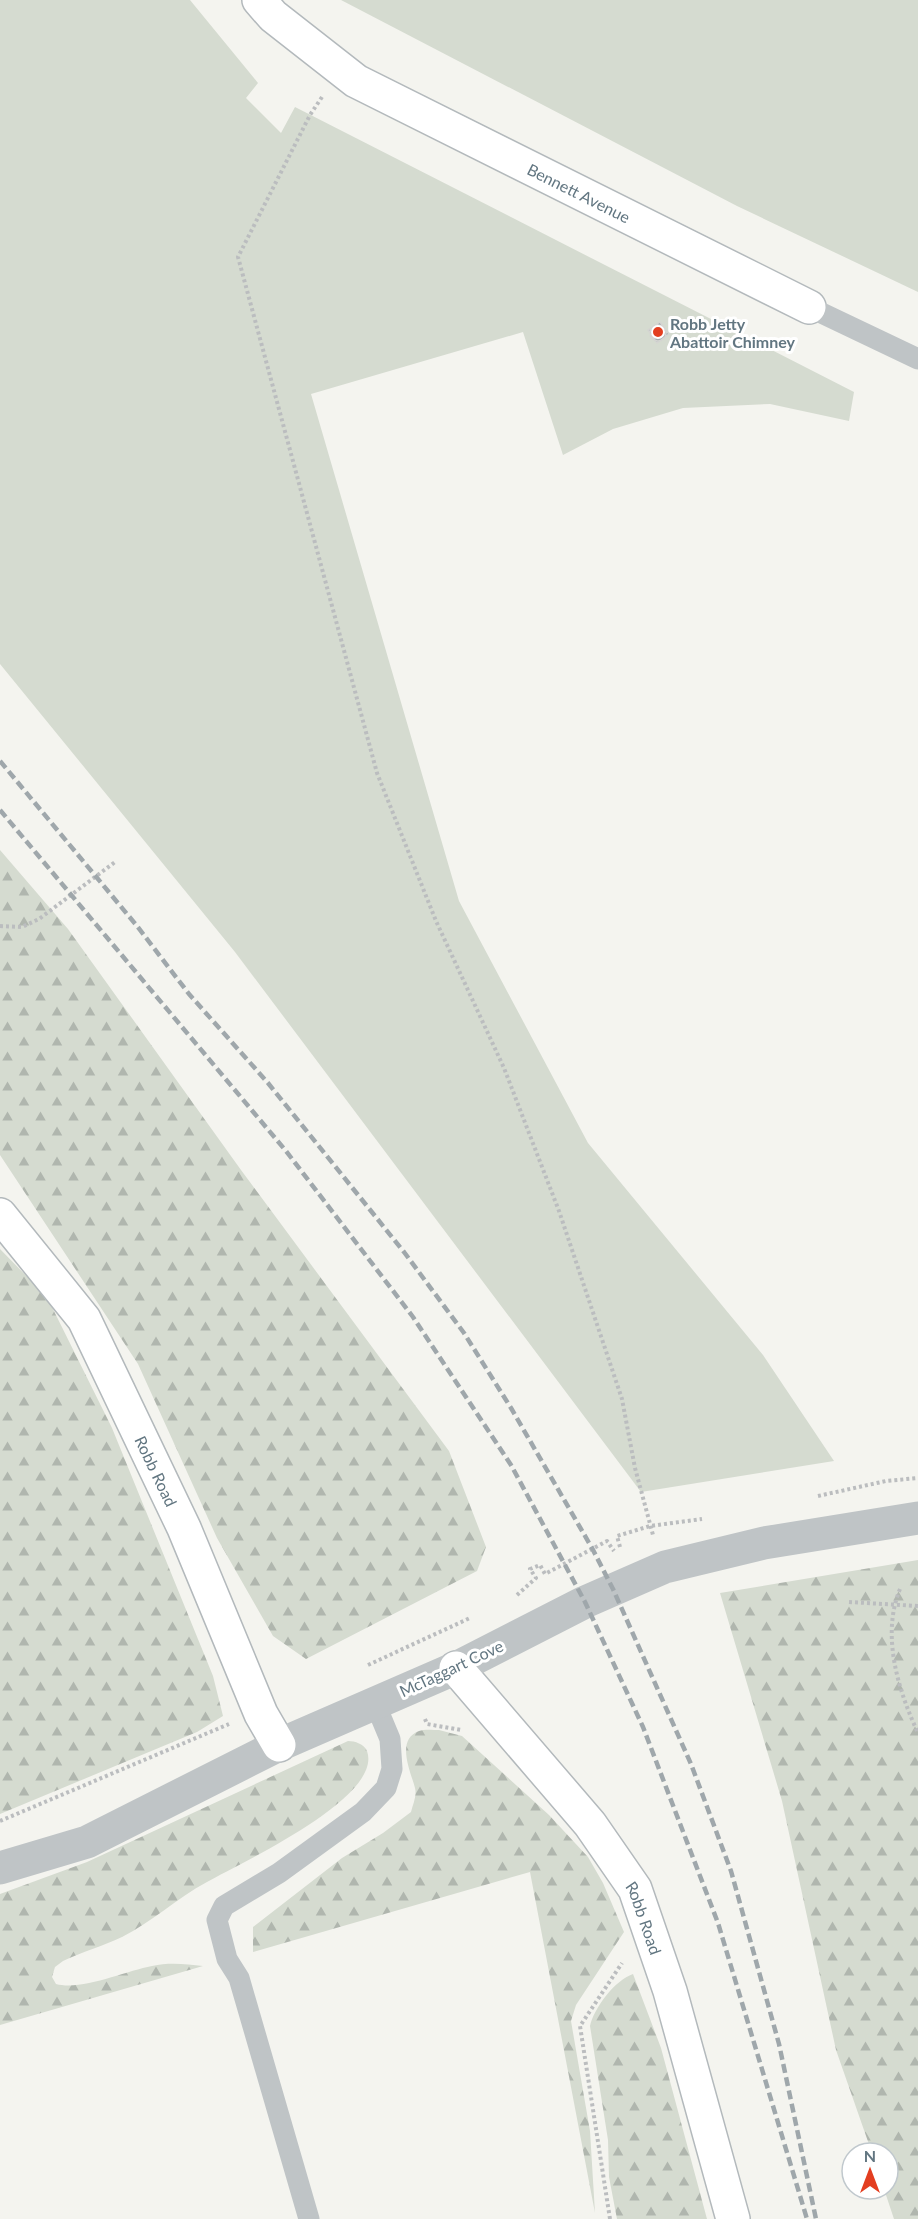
<svg xmlns="http://www.w3.org/2000/svg" width="918" height="2219" font-family="Lato,sans-serif">
  <defs>
    <pattern id="forest-firs" width="22" height="20" patternUnits="userSpaceOnUse" patternTransform="scale(1.5)"><rect width="22" height="20" fill="#d5dbd0"/><path d="M5 1l3.5 6h-7zM16 11l3.5 6h-7z" fill="#b0b6ae"/></pattern>
  </defs>
  <rect width="100%" height="100%" fill="#f4f4ef"/>
  <path fill="#d5dbd0" d="M0,0h190l68,83 -12,15 35,35 14,-26 559,285 -5,29 -79,-17 -87,4 -70,21 -50,26 -40,-123 -212,62 148,507 129,242 175,212 71,106 -193,31 -406,-540 -235,-288z
    M341,0h577v292l-181,-86z"/>
  <path fill="url(#forest-firs)" d="M0,850l68,79 173,241 208,281 37,96 -9,24 -171,88 -33,-23 -56,-98 -79,-174 -138,-209z
    M0,1249l47,48 65,131 101,248 10,40 -26,16 -197,82z
    M918,1560v659h-24l-10,-30h4v-36h-16l-36,-103 -54,-249 -62,-208z
    M439,1730l23,6 87,79 39,42 15,26 21,49 -48,73 -5,16 19,110 5,82 -65,-341 -277,80v-25l89,-69 41,-25 28,-21c2,-8 6,-16 4,-24 -4,-16 -20,-48 4,-57 5,-2 14,-1 20,-1z
    M348,1741c7,0 16,3 19,10 17,47 -129,113 -160,131 -30,16 -55,40 -85,55 -19,9 -40,15 -59,24l-8,6 -3,10 4,7c26,7 69,-13 96,-18 17,-4 34,-2 51,0l-203,59v-131l87,-32z
    M633,1974l28,74 46,171h-90l-8,-42 -1,-37 -18,-114c4,-18 25,-46 43,-52z"/>
  <path fill="#a5afb2" stroke="#d5d5d2" stroke-width="1.5" d="M660,322l9,12 -12,9 -9,-13z
    M650 333a8 8 0 1 1 16 0a8 8 0 1 1-16 0Z"/>
  <g fill="none" stroke-linecap="round" stroke-linejoin="round">
    <defs>
      <g id="secondary">
        <path id="s1" d="M259,0l14,16 83,65 453,226"/>
        <path id="s2" d="M0,1215l84,104 100,209 77,186 18,31"/>
        <path id="s3" d="M456,1668l134,156 45,65 35,102 63,228"/>
      </g>
    </defs>
    <use href="#secondary" stroke="#b3b9bc" stroke-width="36"/>
    <path stroke="#bbbdbf" stroke-width="4" stroke-dasharray="3 3" stroke-linecap="butt" d="M322,97l-12,18 -72,142 139,516 59,148 68,147 55,143 63,188 13,69 18,67
      M0,926l22,1 17,-8 76,-57
      M818,1496l68,-15 32,-3
      M620,1547l-3,-11 33,-10 52,-7
      M900,1589c-19,46 -2,101 18,144
      M517,1595l19,-17 -6,-9 10,-4 5,9 62,-33 7,10
      M849,1602l69,4
      M368,1665l102,-47
      M425,1719l2,5 34,6
      M0,1821l229,-97
      M610,2219l-30,-193 42,-63"/>
    <path stroke="#bfc4c6" stroke-width="21" d="M809,307l109,52
      M309,2219l-70,-241 -12,-19 -10,-39 7,-14 55,-33 84,-61 23,-24 6,-19 -2,-30 -15,-36"/>
    <path stroke="#bfc4c6" stroke-width="33" d="M0,1868l87,-26 192,-97 177,-77 129,-66 80,-35 99,-24 154,-25"/>
    <use href="#secondary" stroke="#fff" stroke-width="33"/>
    <path stroke="#9fa7ab" stroke-width="4.5" stroke-dasharray="9 4.5" stroke-linecap="butt" d="M0,761l137,165 52,68 79,89 136,169 60,81 47,75 81,140 21,41 78,175 40,107 48,173 37,175
      M0,810l286,341 127,166 98,148 74,137 58,125 75,196 89,296"/>
  </g>
  <circle fill="#e33e20" stroke="#fff" stroke-width="2" cx="658" cy="332" r="6"/>
  <g text-anchor="middle" dominant-baseline="central" stroke-width="6" stroke-linejoin="round" paint-order="stroke">
    <g font-size="16" fill="#627681" stroke="#fff">
      <text stroke="none"><textPath href="#s1" startOffset="376">Bennett Avenue</textPath></text>
      <text stroke="none"><textPath href="#s2" startOffset="302">Robb Road</textPath></text>
      <text transform="translate(451 1668) rotate(-25)">McTaggart Cove</text>
      <text stroke="none"><textPath href="#s3" startOffset="315">Robb Road</textPath></text>
    </g>
    <g font-size="16" font-weight="bold" fill="#627681" stroke="#fff" text-anchor="start">
      <text x="670" y="323">Robb Jetty<tspan x="670" dy="18">Abattoir Chimney</tspan></text>
    </g>
  </g>
  <g transform="translate(870 2171)"><circle r="28" fill="#ffffff" stroke="#c0c8cd" stroke-width="1.5"/>
  <path d="M0-4.5L10 22L0 15L-10 22Z" fill="#e33e20"/>
  <text y="-9" font-size="16" font-weight="bold" text-anchor="middle" fill="#627681">N</text>
  </g>
</svg>
